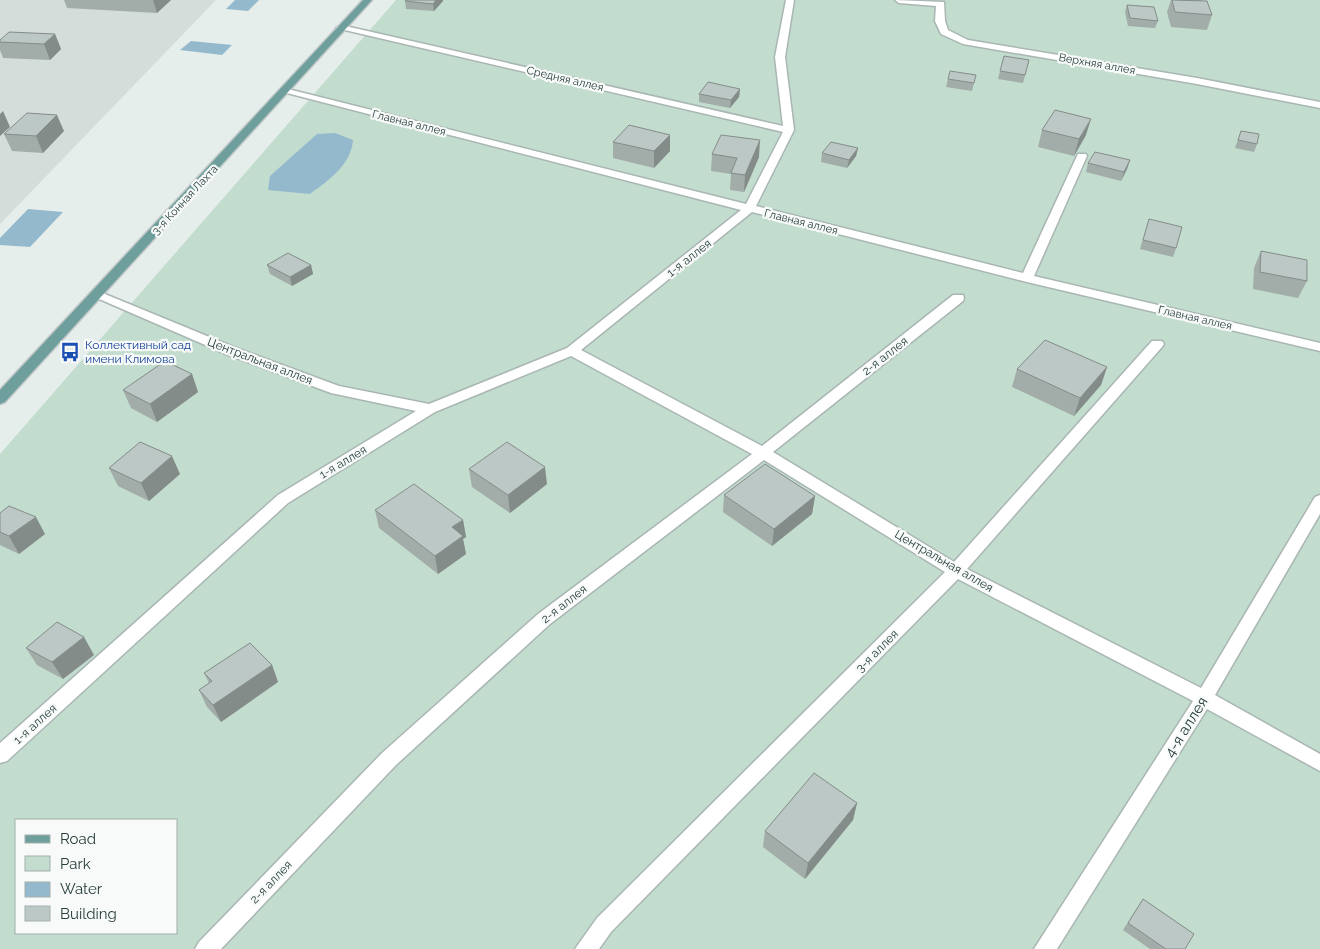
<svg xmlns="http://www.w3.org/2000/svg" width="1320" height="949" font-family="Raleway,sans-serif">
  <rect width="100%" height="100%" fill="#e6eeec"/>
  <path fill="#d5dddb" d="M0,0h216l-216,224z"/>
  <path fill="#c2dcce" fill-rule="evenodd" d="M396,0h924v949h-1320v-495zM16,820h160v113h-160z"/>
  <path fill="#94b9cd" d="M235,0h24l-11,11 -22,-2z
    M191,41l41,4 -10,10 -42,-5z
    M335,133l18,7c-2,25 -24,40 -43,54l-42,-4 2,-14 47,-42z
    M28,209l35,3 -33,35 -30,-2v-7z"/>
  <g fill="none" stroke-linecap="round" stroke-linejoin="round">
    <defs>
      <path id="minor" d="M786,0h8l-9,57 9,73 -38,76 267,67 54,-117 1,-2h8l1,2 -53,120 286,67v8l-293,-69 -275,-70 -171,138 181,96 191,-151h10l1,3 -1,3 -190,151 181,110 198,-221h10l2,3 -2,3 -195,222 234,119 114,-191 5,-2v19l-105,181 105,59v17l-113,-62 -150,240h-23l159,-248 -235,-122 -347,353 -12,17h-24l22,-31 348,-346 -181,-112 -214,164 -154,141 -175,184h-26l4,-7 183,-189 156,-139 214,-160 -181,-98 -136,56 -147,91 -281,258 -7,2v-20l278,-248 138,-84 -85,-18 -105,-39 -136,-59 2,-3h8l136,56 103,38 90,18 138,-56 174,-138 -462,-119 5,-3 462,116 37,-72 -447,-104 5,-3 442,101 -8,-69z
        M895,0l49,2 1,19 3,9 20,10 229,38 123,24v6l-123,-24 -234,-40 -22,-10 -6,-13 1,-15 -37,-3z"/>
      <path id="major" d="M363,0h9l-367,402 -5,2v-14z"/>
    </defs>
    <use href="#minor" stroke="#a9b6b4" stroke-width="3"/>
    <use href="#major" stroke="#c3c9c9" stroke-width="3"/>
    <use href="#minor" fill="#fff" fill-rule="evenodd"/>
    <use href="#major" fill="#6f9f9c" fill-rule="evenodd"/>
  </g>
  <path fill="#a2aca9" d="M64,0h107l-14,13 -90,-5z
    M406,0h37v1l-9,10 -28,-2 -1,-8z
    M1171,0h30l11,15 -5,15 -36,-3 -4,-15z
    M1127,5l31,16 -3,7 -27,-2 -3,-14z
    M55,34l6,15 -11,11 -47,-2 -3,-8v-10z
    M1029,60l-6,23 -25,-4 2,-8z
    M948,79l26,4 -2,8 -26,-4z
    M740,89l-1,8 -9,11 -31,-6v-8z
    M1042,130l44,5 -12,21 -36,-9z
    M64,131l-21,22 -31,-2 -8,-17z
    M1241,131l16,13 -3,8 -19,-4z
    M613,142l57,9 -16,17 -41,-10z
    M858,148l-2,8 -9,12 -26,-6 1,-9z
    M712,154l47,3 -15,35 -14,-2 1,-16 -20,-3z
    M1130,160l-3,9 -6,12 -35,-9 2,-9z
    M1149,219l27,29 -3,9 -33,-8z
    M1261,251l46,30 -9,17 -45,-9 1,-21z
    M267,265h44l2,9 -21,12 -22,-12z
    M1107,367l-6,18 -27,31 -62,-29 5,-18z
    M192,374l6,18 -41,30 -26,-14 -8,-18z
    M109,468l71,6 -31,27 -31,-15z
    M469,469l78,15 -37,29 -38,-26z
    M724,495l91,1 -3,18 -40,32 -49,-34z
    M375,510l88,10 3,17 -3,2 3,15 -28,20 -59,-46z
    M0,513l45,21 -26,20 -19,-9z
    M26,648l68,7 -31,24 -26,-14z
    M272,665l6,17 -57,40 -14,-15 -8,-17 10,-7 -5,-10z
    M857,803l-4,17 -48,59 -42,-32 2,-16z
    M1143,899l42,50h-35l-27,-19z"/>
  <path fill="#848c8a" d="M153,0h18l-14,13z
    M436,0h7v1l-9,10 -1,-7z
    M55,34l6,15 -11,11 -6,-16z
    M740,89l-1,8 -9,11 1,-8z
    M3,111l7,16 -10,9v-22z
    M57,115l7,16 -21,22 -7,-17z
    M1091,119l-5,16 -12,21 5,-17z
    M670,135v16l-16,17v-17z
    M760,140l-1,17 -15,35 1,-17z
    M858,148l-2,8 -9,12 2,-8z
    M1130,160l-3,9 -6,12 3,-9z
    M311,265l2,9 -21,12 -2,-9z
    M1107,367l-6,18 -27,31 6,-18z
    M192,374l6,18 -41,30 -7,-18z
    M172,456l8,18 -31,27 -8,-18z
    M545,467l2,17 -37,29 -2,-18z
    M815,496l-3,18 -40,32 2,-17z
    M36,517l9,17 -26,20 -10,-18z
    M463,520l3,17 -3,2 3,15 -28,20 -3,-18 17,-29z
    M84,637l10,18 -31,24 -11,-17z
    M272,665l6,17 -57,40 -8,-17z
    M857,803l-4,17 -48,59 3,-16z"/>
  <path fill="#bcc8c5" stroke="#848c8a" d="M406,0h30l-3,4 -28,-3z
    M1172,0l35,1 5,14 -37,-3z
    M1127,5l27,2 4,14 -28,-3z
    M9,32l46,2 -11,10 -44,-2v-2z
    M1004,56l25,4 -4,15 -25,-4z
    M950,71l26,4 -2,8 -26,-4z
    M708,82l32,7 -9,11 -32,-6z
    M1055,110l36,9 -12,20 -37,-9z
    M27,113l30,2 -21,21 -32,-2z
    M629,125l41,10 -16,16 -41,-9z
    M1241,131l18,3 -2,10 -19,-4z
    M721,135l39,5 -15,35 -14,-2 6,-15 -25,-4z
    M831,142l27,6 -9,12 -27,-7z
    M1095,152l35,8 -6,12 -36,-9z
    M1149,219l33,8 -6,21 -33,-8z
    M1261,251l46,9v21l-47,-9z
    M288,253l23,12 -21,12 -23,-12z
    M1045,340l62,27 -27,31 -63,-29z
    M165,361l27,13 -42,30 -27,-14z
    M140,442l32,14 -31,27 -32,-15z
    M507,442l38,25 -37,28 -39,-26z
    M765,464l50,32 -41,33 -50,-34z
    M414,484l49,36 -11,7 11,9 -28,20 -60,-46z
    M9,506l27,11 -27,19 -9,-4v-19z
    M57,622l27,15 -32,25 -26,-14z
    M250,643l22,22 -59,40 -14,-15 13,-9 -8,-8z
    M814,773l43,30 -49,60 -43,-32z
    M1143,899l51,35 -9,15h-19l-38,-26z"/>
  <defs>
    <symbol id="bus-bare" viewBox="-9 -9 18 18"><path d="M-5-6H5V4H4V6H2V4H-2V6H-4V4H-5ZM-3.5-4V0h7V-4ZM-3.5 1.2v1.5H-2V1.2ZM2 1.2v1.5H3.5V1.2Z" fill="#1a4fb4" stroke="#f7faf9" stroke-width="2.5" paint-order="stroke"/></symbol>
  </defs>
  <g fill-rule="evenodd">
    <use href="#bus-bare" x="56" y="338" width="28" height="28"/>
  </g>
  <g text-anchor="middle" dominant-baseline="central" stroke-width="4.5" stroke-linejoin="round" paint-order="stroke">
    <g font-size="11" fill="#273e3d" stroke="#f7faf9">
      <text transform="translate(1097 64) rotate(10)">Верхняя аллея</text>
      <text transform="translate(565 79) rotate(13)">Средняя аллея</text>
      <text transform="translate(409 123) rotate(14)">Главная аллея</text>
      <text transform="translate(185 200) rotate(-47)">3-я Конная Лахта</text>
      <text transform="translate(801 222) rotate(14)">Главная аллея</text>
      <text transform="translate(1195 318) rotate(13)">Главная аллея</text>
    </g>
    <g font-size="12" fill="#273e3d" stroke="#f7faf9">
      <text transform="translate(689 258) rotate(-38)">1-я аллея</text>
      <text transform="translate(885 356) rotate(-38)">2-я аллея</text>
      <text transform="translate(260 361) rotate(21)">Центральная аллея</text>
      <text transform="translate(343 462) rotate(-31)">1-я аллея</text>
      <text transform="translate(944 561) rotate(30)">Центральная аллея</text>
      <text transform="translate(564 604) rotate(-38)">2-я аллея</text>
      <text transform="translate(877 651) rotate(-45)">3-я аллея</text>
      <text transform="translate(35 724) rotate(-42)">1-я аллея</text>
      <text transform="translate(271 882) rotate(-46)">2-я аллея</text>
    </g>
    <g font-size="12" fill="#164399" stroke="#f7faf9" text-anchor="start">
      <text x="85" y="345">Коллективный сад<tspan x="85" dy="14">имени Климова</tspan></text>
    </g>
    <g font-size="15" fill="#273e3d" stroke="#f7faf9">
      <text transform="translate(1186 727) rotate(-58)">4-я аллея</text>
    </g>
  </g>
  <rect x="15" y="819" width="162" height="115" fill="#f7faf9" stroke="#a4afae"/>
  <rect x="25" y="835" width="25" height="8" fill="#6f9f9c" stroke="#a4afae"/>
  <text x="60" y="844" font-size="15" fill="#273e3d">Road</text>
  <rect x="25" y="856" width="25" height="15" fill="#c2dcce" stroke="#a4afae"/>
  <text x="60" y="869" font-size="15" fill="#273e3d">Park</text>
  <rect x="25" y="882" width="25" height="15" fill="#94b9cd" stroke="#a4afae"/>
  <text x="60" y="894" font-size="15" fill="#273e3d">Water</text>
  <rect x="25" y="906" width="25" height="15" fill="#bcc8c5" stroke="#a4afae"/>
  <text x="60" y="919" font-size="15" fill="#273e3d">Building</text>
</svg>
